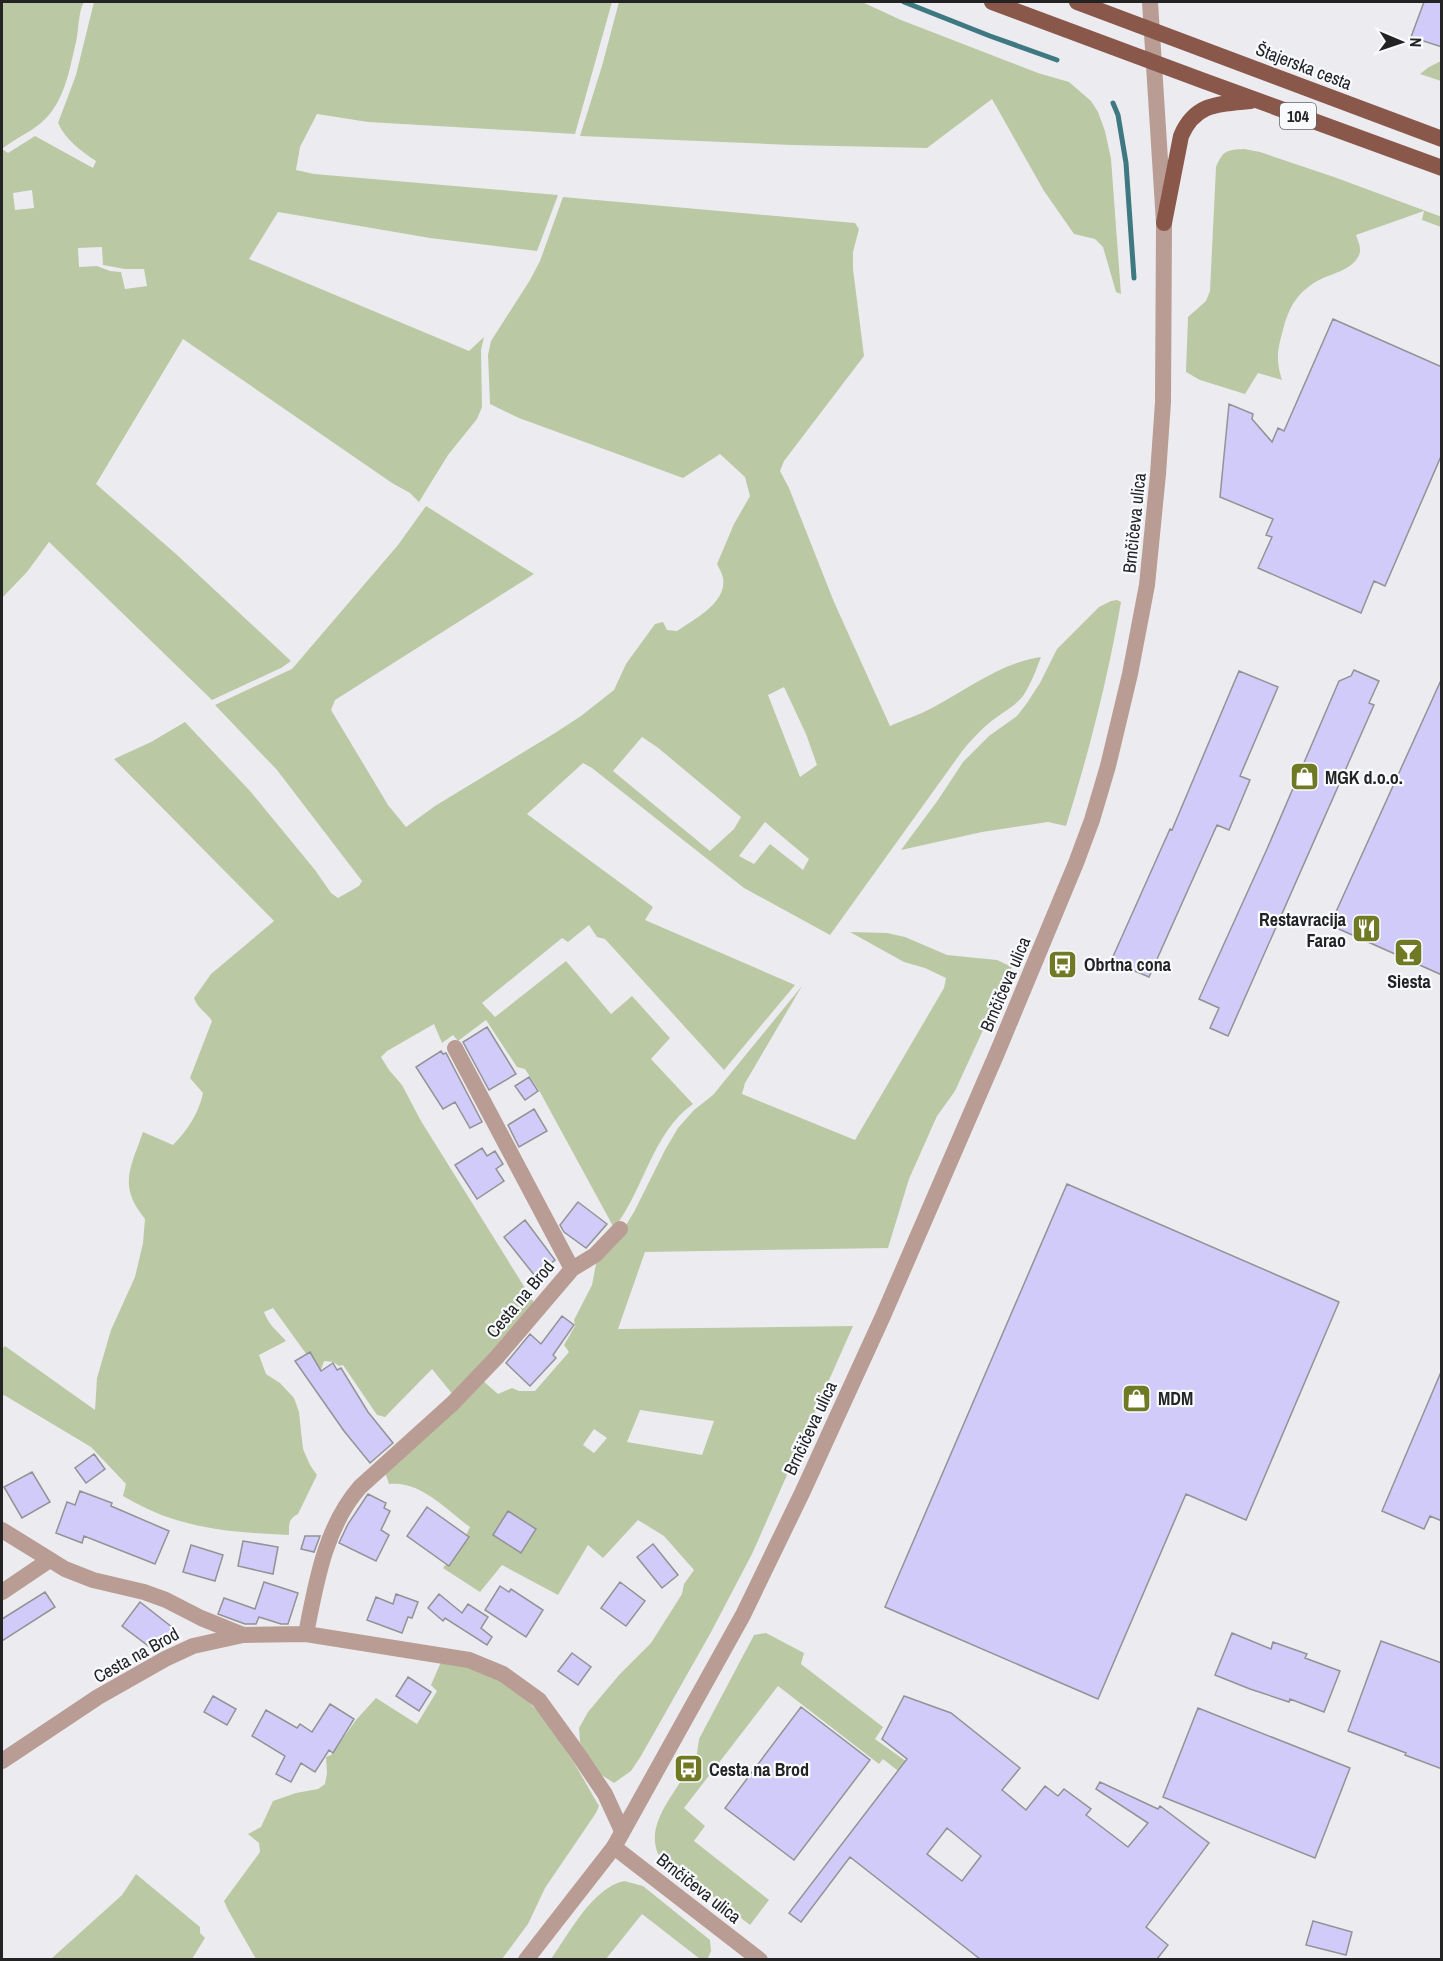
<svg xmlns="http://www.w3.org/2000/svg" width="1443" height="1961" font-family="'Archivo Narrow',sans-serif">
  <rect width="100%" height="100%" fill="#ececf0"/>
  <path fill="#bac9a4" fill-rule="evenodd" d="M2,2h82c-6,10 -5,28 -8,40 -7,29 -11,60 -35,81 -12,10 -27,16 -39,26l6,4 27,-17 58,32 3,-7c-14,-9 -31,-22 -38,-38l18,-48 18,-73h518l-37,132 -207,-12 -51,-8 -17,33 -4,23 18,4 244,21 -21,56 -107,-13 -152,-26 -29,47 220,92 15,-14 -3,13 1,57 -5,12 -29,36 -29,47 -9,-9 -18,-10 -209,-144 -87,145 80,70 115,107 -10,7 -69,32 -163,-158 -22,30 -25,26zM32,190l2,18 -19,2 -2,-17zM102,247l1,18 22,4h19l3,17 -22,3 -4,-17 -11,-1 -13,-5 -18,1 -1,-19z
    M619,2h243l39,18 137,53 31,9 22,19 7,11 7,19 6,28 10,135 -5,-2 -13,-45 -8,-8 -21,-5 -30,-43 -52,-92 -65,49 -136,-3 -211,-9 22,-70z
    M1441,61v20l-21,-7 9,-7z
    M1244,149l16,3 74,25 108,40 -1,10 -19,-7 2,-9 -68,24c2,7 7,14 2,22 -7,13 -27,17 -39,23 -20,11 -29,25 -35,46 -6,22 -9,32 -2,54l-24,-7 -13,21 -45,-14 -14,-8 2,-55 18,-16 4,-10 6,-124c7,-17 11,-17 28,-18z
    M563,197l292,26 4,6 -6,23v17l11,87 -80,105 -4,10 9,17 45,114 56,124c13,-6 29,-11 42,-18 34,-18 70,-46 109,-51 -5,13 -10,27 -18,39 -7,9 -17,14 -26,21 -13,9 -24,21 -34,33l-133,185 -86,-47 -152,-120 -9,-5 -56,51 126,93 -8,13 150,65 -71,85 -119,-131 -8,-2 -8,-12 -21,17 -6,-4 -80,65 13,14 71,-56 45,53 21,-18 38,42 -19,21 42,45c-41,29 -49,86 -79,124l-74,-136 -15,-23 -8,-2 -31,-47 -28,21 -5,-6 -11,8 -8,-19 -47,27 -6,6 8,13 13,15 19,36 114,183 -81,92 -22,-27 -47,48 -8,-2 -34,-50 -4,1 -6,-4 -9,-1 -4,12 -47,-65 -9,4c6,15 12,17 22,29l-27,14 7,19 14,9 14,15 5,14 4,37 7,16 7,10 -19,39c-10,5 -9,11 -9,21 -62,-3 -111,-6 -166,-39l3,-12 -35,-37 -87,-52 -2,2v-48l3,-3 90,64 2,-32 14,-48 24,-53 8,-34 2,-24c-27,-33 -15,-50 -2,-87l30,13c14,-14 26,-32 30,-52l-13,-15 22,-57c-6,-9 -14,-12 -18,-23l17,-24 63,-53 -160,-162 37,-17 34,-20 65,69 65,79 16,23 7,5 21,-12 3,-5 -85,-111 -62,-65 77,-36 106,-124 28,-39 108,68 -199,126 -4,10 57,95 18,22 29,-21 120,-73 26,-17 33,-26 12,-26 13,-18 16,-22 8,-2 4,8 10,1c17,-12 50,-28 46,-53 -1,-5 -4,-10 -6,-14l17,-40 16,-28 -5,-19 -25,-23 -37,24 -164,-60 -29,-14 -2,-49 3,-14 39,-61 10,-19zM784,687l22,47 11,31 -17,12 -32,-82zM642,737l15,10 84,70 -7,12 -24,22 -97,-80zM765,822l44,37 -6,11 -33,-26 -16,20 -15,-8z
    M1117,600l4,2c-13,76 -32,150 -55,224l-18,-4 -66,10 -81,18 37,-50 25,-38 26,-26 28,-20 10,-13 13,-20 17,-34 42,-42 12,-6z
    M850,932l37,1 18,4 42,18 50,5 15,7 -57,124 -18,25 -28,63 -21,69 -243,4 -27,77 235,-3 -101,228 -42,80 -69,122 -10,15 -17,12 -14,-9 -9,-13 -11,-19 -1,-14 9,-16 31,-37 32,-32 31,-49 2,-10 10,-14 -30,-34 -26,-16 -35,38 -15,-13 -30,50 -56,-30 -22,27 -37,-24 20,-26 7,-15c-23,-17 -50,-47 -81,-43l-4,-12 97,-92 16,14 14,-6 7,3h16l34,-39 -5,-7 11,-19 -1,-6 18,-35 5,-26 23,-24 14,-23 31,-62 13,-22 16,-18 19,-15 89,-109 -57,97 -3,11 113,46 89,-152 2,-10 -21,-10 -21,-6zM640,1410l74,11 -12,34 -75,-13zM594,1429l13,9 -13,15 -11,-8z
    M766,1633l38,20 -3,11 82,63 -8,12 46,33 -10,9 -28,-22 -4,5 -101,-78 -94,122 21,18 -11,15 75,59 -19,25 -92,-71c-12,-29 13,-55 27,-80l5,2 5,-9 4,-28 55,-104z
    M441,1662c9,2 18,2 27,4 66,16 100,87 131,140l-3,7 -51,75 -17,36 -26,35h-246l-28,-49 -4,-9 36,-49 -1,-9 -11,-9 13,-7 12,-26 23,-8 22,-4 7,-5 2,-11 -1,-16 5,-2 25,-35 20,-22 41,26 20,-33 -6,-6z
    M136,1874l64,53v6l5,5 -13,21h-141l71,-64z
    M624,1881l19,5 67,54 1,11 -3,7 -8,1 -58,-45 -36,45h-55c18,-25 41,-71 73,-78z"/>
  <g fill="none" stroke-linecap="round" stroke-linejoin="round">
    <path stroke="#3e7880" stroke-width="5" d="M904,2l86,34 67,24
      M1113,103l5,12 8,48 8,115"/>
  </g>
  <path fill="#d1cbf9" stroke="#939296" stroke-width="1.5" fill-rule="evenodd" d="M1424,2h18v45l-31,-10z
    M1333,319l109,48v87l-57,132 -11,-5 -13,32 -103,-45 14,-31 -6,-2 7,-16 -53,-22 9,-93 24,10 -1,5 20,23 6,-14 6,3z
    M1354,670l25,11 -10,22 5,2 -146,331 -18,-8 9,-20 -20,-9 68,-150 72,-168 12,-5z
    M1239,671l39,16 -38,89 10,4 -21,50 -12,-5 -68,152 -38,-16 59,-132 2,1z
    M1442,678v297l-112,-50z
    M487,1027l29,47 -27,16 -26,-48z
    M441,1051l2,3 3,-1 36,69 -12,6 -15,-26 -12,7 -27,-42z
    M529,1077l9,14 -13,9 -10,-14z
    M534,1109l13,22 -28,16 -11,-22z
    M482,1148l5,8 8,-5 8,13 -7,5 8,12 -27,18 -22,-34z
    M1067,1184l272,118 -93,218 -60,-26 -88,205 -213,-92z
    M578,1202l29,22 -21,24 -22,-16 -4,-7z
    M525,1220l30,40 -20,16 -31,-39z
    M562,1316l12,9 -21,30 3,3 -26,28 -24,-23 24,-29 11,10z
    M310,1352l11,19 12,-8 4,7 4,-2 27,44 25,31 -23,20 -26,-32 -49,-70z
    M1441,1372l1,149 -12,-5 -6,13 -42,-18z
    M94,1454l11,15 -19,14 -11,-15z
    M32,1472l18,30 -28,16 -18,-31z
    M80,1491l32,12 -1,3 58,25 -14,33 -71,-28 -2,7 -26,-10 11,-31 8,3z
    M368,1494l18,9 -2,5 6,3 -9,19 8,5 -13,26 -37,-18 9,-19z
    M427,1507l42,30 -20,29 -42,-30z
    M508,1511l28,18 -15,24 -28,-18z
    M305,1536h15l-6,16 -13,-3z
    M243,1541l35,6 -5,27 -35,-8z
    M653,1544l25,31 -16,13 -25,-31z
    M191,1545l32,10 -8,26 -32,-9z
    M264,1582l34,11 -10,31h-7l-22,-7 -3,7h-11l-27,-10 6,-16 31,11z
    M620,1582l25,19 -19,25 -25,-18z
    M500,1586l9,6 2,-3 32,21 -17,27 -41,-27z
    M45,1592l10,15 -53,34v-22z
    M396,1594l22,8 -6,16 -4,-1 -6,16 -35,-13 9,-23 17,7z
    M439,1594l23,19 6,-9 20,13 -7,11 11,9 -5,8 -42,-27 -2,3 -15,-13z
    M140,1602l33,26 -18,23 -33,-25z
    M1232,1633l39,16 2,-7 34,12 -2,4 35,13 -16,41 -34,-13 -1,3 -39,-13 -35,-14z
    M1381,1641l61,22v106l-37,-14 1,-2 -58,-22z
    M572,1653l19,14 -13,18 -20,-14z
    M408,1677l23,15 -12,19 -23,-15z
    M213,1696l23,13 -9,16 -23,-13z
    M904,1696l47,17 69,55 -18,22 24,20 19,-24 13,10 6,-7 27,20 -5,6 42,32 20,-24 -52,-34 4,-7 58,27 2,-3 49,37 -63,84 22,18 -11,14h-177l-130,-102 -49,65 -12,-9 118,-154 -25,-20zM947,1828l34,28 -19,25 -35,-27z
    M330,1704l24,15 -21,34 -4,-3 -14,22 -14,-9 -10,19 -15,-8 9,-18 -33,-20 14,-26 31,18 3,-4 12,8z
    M801,1707l69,53 -76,100 -69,-52z
    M1198,1708l152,60 -35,90 -152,-61z
    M1313,1921l39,11 -6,23 -40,-10z"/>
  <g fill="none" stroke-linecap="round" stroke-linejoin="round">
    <path stroke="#b99c93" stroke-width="16" d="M455,1048l117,221
      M2,1530l63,39 28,11 51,12 22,8 35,18 42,17
      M2,1592l46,-31
      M306,1634c10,-51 19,-107 54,-147l93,-84 44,-46 75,-88 23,-14 25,-26
      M2,1761l96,-64 67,-38 28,-13 50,-11 63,-1 163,26 34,14 36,26 37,51 29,43 17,37
      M614,1847l146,113"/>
    <path stroke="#b99c93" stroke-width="16" d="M526,1960l88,-113 129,-232 60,-124 80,-175 114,-263 79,-190 16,-43 16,-54 22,-92 17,-89 11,-111 5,-72 1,-179 -14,-221"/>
    <path stroke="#89584a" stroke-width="16" d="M992,2l212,79 238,87
      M1077,2l365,137
      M1164,223l17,-87c14,-33 37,-32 70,-35"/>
  </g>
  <defs>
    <symbol id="shop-square" viewBox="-11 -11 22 22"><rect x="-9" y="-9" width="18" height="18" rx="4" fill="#707a25" stroke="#f9fafe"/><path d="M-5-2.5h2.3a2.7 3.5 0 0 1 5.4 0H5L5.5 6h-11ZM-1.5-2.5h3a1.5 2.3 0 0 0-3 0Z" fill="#fff"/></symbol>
    <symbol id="restaurant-square" viewBox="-11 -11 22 22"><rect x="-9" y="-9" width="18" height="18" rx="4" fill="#707a25" stroke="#f9fafe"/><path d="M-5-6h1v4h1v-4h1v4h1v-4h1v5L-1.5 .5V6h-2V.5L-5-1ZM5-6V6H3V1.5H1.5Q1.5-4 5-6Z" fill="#fff"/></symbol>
    <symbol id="bar-square" viewBox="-11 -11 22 22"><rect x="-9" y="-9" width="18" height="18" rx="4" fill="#707a25" stroke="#f9fafe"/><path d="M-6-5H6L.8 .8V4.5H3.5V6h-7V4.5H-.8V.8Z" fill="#fff"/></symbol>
    <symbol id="bus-square" viewBox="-11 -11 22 22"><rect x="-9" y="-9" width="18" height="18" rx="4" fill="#707a25" stroke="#f9fafe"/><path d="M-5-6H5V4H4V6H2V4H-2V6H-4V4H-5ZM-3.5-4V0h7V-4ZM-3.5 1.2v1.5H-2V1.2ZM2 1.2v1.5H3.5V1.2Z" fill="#fff"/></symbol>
  </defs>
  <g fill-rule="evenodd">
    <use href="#shop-square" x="1288" y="760" width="33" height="33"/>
    <use href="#restaurant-square" x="1350" y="912" width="33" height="33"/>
    <use href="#bar-square" x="1392" y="936" width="33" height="33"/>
    <use href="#bus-square" x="1046" y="948" width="33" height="33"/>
    <use href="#shop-square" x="1120" y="1382" width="33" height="33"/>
    <use href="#bus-square" x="672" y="1752" width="33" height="33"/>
  </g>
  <g text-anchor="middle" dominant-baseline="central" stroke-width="4.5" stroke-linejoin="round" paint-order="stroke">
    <rect fill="#f9fafe" stroke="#636465" stroke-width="1.5" x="1280" y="103" width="36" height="26" rx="4.5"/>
    <g font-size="16" font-weight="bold" fill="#232324">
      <text x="1298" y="116">104</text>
    </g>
    <g font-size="18" fill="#232324" stroke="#f9fafe">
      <text transform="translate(1304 66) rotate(21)">Štajerska cesta</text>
      <text transform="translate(1134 523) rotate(-84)">Brnčičeva ulica</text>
      <text transform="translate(1005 984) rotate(-67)">Brnčičeva ulica</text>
      <text transform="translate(520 1299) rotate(-50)">Cesta na Brod</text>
      <text transform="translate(810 1428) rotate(-65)">Brnčičeva ulica</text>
      <text transform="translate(136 1655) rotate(-29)">Cesta na Brod</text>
      <text transform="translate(699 1888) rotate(38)">Brnčičeva ulica</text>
    </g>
    <g font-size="18" font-weight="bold" fill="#232324" stroke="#f9fafe" text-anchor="start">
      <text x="1325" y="777">MGK d.o.o.</text>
      <text x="1346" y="919" text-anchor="end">Restavracija<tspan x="1346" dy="21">Farao</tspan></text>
      <text x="1084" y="964">Obrtna cona</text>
      <text x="1409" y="981" text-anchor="middle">Siesta</text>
      <text x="1158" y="1398">MDM</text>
      <text x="709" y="1769">Cesta na Brod</text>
    </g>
  </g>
  <rect width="1443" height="1961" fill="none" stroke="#232324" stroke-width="6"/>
  <g transform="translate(1401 42) rotate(92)" stroke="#f9fafe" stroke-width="4.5" paint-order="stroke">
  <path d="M0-4.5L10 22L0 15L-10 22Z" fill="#232324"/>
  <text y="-9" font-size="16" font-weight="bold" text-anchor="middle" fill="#232324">N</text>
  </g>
</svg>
